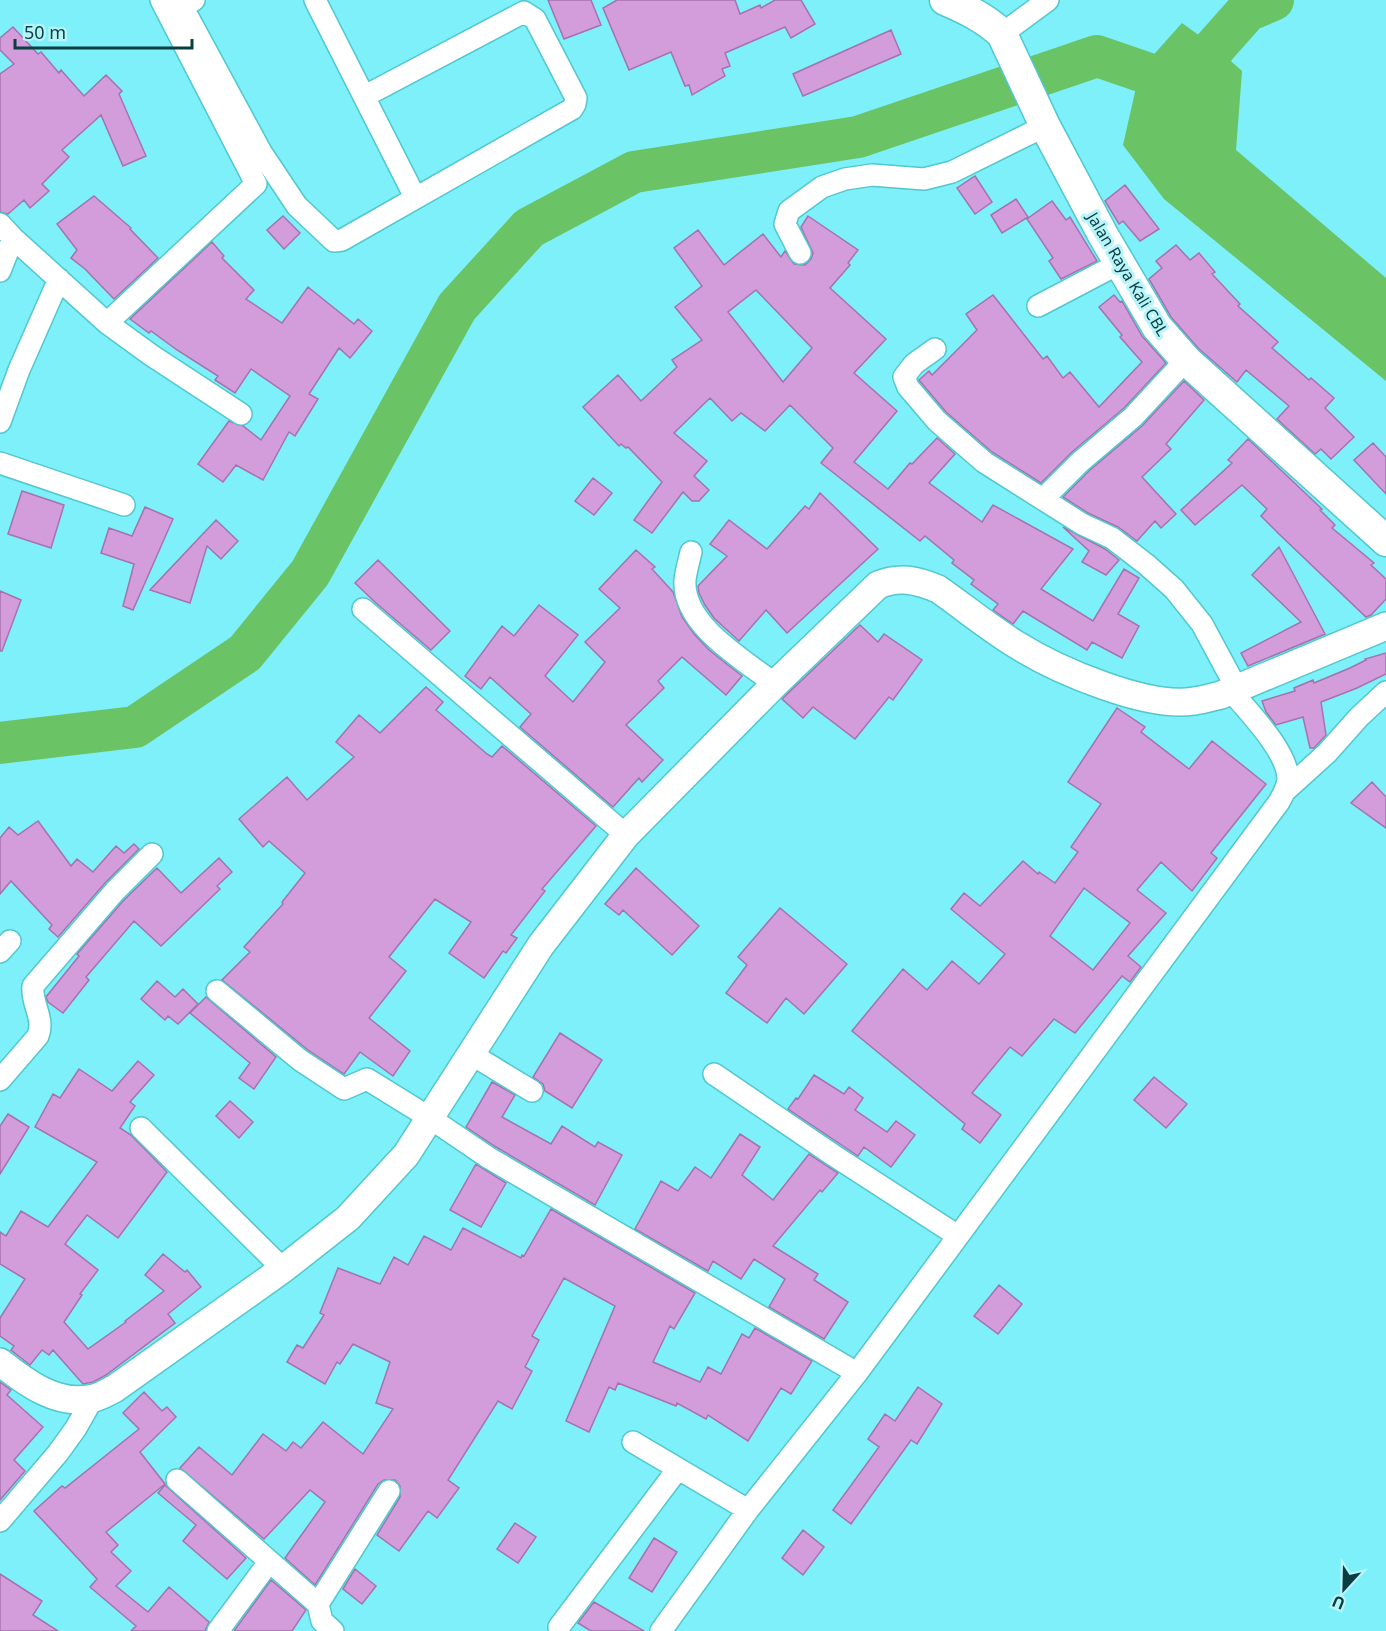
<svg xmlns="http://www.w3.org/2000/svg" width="1386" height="1631" font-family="'Noto Sans',sans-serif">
  <rect width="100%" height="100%" fill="#7df0f9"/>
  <path fill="#6ac364" d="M1182,23l33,24 27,24 -6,79 150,128v103l-222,-182 -41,-54 17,-75z"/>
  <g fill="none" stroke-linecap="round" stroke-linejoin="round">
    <path stroke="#6ac364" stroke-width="42" d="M1186,96l29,-49 32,-36 26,-11
      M0,743l135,-16 110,-74 65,-80 147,-266 72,-79 105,-56 224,-35 239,-81 67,23 22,16"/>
  </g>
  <path fill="#d39ddb" stroke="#a672ad" stroke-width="1.5" fill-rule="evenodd" d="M548,0h43l10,25 -37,14z
    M617,0h118l5,14 20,-9 1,3 14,-8h26l14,24 -24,14 -6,-11 -60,26 5,13 -8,3 3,7 -33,19 -3,-10 -4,1 -14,-34 -42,18 -26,-62z
    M13,27l25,27 3,-2 18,21 2,-3 23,26 22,-21 16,16 -3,3 27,62 -23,10 -22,-51 -39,35 7,7 -27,27 7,7 -19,17 -6,-8 -16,14 -8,-2v-138l14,-10 -14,-14v-12z
    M891,30l10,24 -98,42 -10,-22z
    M975,176l17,26 -17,12 -18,-26z
    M1125,185l34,44 -19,12 -17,-20 -4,3 -14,-23z
    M94,196l37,32 -1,1 28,29 -44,41 -29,-30 -14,-11 6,-8 -20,-26z
    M1016,199l12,18 -26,16 -11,-18z
    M1052,201l14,19 4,-3 27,44 -36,18 -12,-18 4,-3 -26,-39z
    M283,216l17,17 -16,16 -17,-19z
    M808,216l50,34 -10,13 2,2 -20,23 56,51 -32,34 43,38 -43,51 34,27 22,-26 2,1 25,-26 18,16 -26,29 53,39 11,-17 80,44 -32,40 52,32 31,-52 15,9 -21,36 21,12 -17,32 -30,-16 -5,8 -64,-39 -10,13 -20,-14 5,-6 -27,-20 3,-4 -22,-17 2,-3 -29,-24 -5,5 -99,-78 12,-15 -43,-43 -25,26 -24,-18 -9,8 -22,-23 -36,35 33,28 -13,15 15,14 -10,11h-7l-9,-9 -31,41 -18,-13 28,-38 -34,-35 -2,1 -5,-4 -2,2 -36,-39 35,-32 23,26 36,-34 -5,-7 30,-20 -27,-33 27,-21 -28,-38 24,-18 26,35 39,-31 18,23 4,-6 9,13 11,1 6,-6 2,-6 -12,-26zM756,290l56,58 -29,34 -55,-70z
    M212,242l12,14 -2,2 32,32 -8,9 36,24 26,-36 46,37 4,-5 14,12 -22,27 -11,-10 -30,46 9,5 -23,37 -6,-4 -26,48 -27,-15 -13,17 -25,-18 31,-43 14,5 18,14 29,-44 -39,-27 -16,24 -20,-13 3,-4 -41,-26 -26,-19 -2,2 -19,-14z
    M1176,245l14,15 9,-7 16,19 -3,2 28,30 -2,2 40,36 -6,6 37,32 2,-2 23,20 -9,10 29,29 -23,22 -10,-10 -6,5 -38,-35 12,-13 -43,-36 -9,12 -39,-34 -27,-31 -22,-38 13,-11 -6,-7z
    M993,295l50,64 4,-3 16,22 7,-6 29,35 43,-45 -22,-25 2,-2 -23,-28 15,-12 6,7 2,-1 20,35 24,27 -42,45 -52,44 -31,31 -49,-31 -46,-40 -27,-32 10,-9 3,4 45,-45 -11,-16z
    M1184,381l20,19 -38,44 5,5 -29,28 34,37 -15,14 -6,-7 -18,20 -19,-14 -30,-14 -25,-16 26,-26 53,-45z
    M1248,439l74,70 -2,1 15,15 -3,3 42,35 -3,2 15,14v20l-15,16 -5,2 -87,-83 -18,-18 6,-7 -25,-24 -47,40 -14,-15 51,-47 -4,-3z
    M1373,443l13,14v37l-32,-34z
    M593,478l19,15 -18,22 -19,-14z
    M22,491l42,14 -13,43 -43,-14z
    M820,493l58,56 -91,84 -21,-23 -27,31 -25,-23 -9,-13 -6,-12 -1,-7 29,-30 -17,-12 19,-24 38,29 38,-43 4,3z
    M145,507l28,12 -40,91 -10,-4 11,-42 -33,-11 8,-25 23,8z
    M216,520l22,21 -17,18 -14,-13 -17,57 -40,-13z
    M1063,527l42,22 14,11 -13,15 -24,-13 7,-11z
    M1279,547l46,87 -77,32 -7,-13 60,-31 -49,-47z
    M636,550l19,17 -3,2 21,23 9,25 12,17 15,16 33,26 -16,19 -44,-38 -24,24 6,7 -38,37 37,35 -21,22 -3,-4 -26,29 -93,-80 11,-13 -41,-37 -9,12 -16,-13 37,-50 12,10 25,-31 39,30 -33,41 28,26 32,-40 -20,-20 35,-34 -21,-19z
    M378,560l72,71 -19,19 -55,-47 -21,-20z
    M0,591l21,9 -19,51h-2z
    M860,625l18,17 6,-8 38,26 -29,40 -4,-3 -34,42 -42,-32 -10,11 -21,-19z
    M1386,653v21l-29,14 -36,14 5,33 -12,13h-4l-7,-31 -27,8 -10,-13 -4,-11 33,-10 -1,-3 19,-8 1,3 36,-15 16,-8 -1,-1z
    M426,687l17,15 -7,8 51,44 5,3 10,-11 94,80 -54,63 3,2 -34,44 6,3 -11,15 -3,-2 -19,27 -35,-25 22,-31 -36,-23 -46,58 17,14 -37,47 41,33 -17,25 -33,-24 -16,22 -36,-24 -86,-70 28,-28 -6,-5 39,-43 -1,-2 23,-29 -36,-32 -6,6 -24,-28 48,-42 20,23 47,-43 -18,-15 23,-27 21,18z
    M1117,708l28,19 -4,5 48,37 23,-28 54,43 -55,69 6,5 -25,33 -31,-29 -24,28 29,23 -38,43 13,11 -11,15 -8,-6 -47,57 -21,-14 -32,37 -12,-9 -38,46 29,22 -21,28 -18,-14 3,-5 -113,-93 51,-62 24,21 25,-29 27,23 26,-30 -54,-45 13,-16 16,13 43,-45 15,13 1,-2 16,11 23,-31 -7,-5 30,-43 -33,-22zM1084,888l46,35 -37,47 -43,-34z
    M1372,782l14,15v31l-35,-25z
    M38,821l33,45 6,-7 16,13 23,-26 8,7 10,-9 5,5 -34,34 -47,54 -9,-8 3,-4 -41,-44 -11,13v-56l9,-11 9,8z
    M219,858l13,14 -15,14 3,3 -59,57 -27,-25 -48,56 3,3 -26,33 -15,-11 -2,-5 33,-41 -2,-2 47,-54 33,-32 24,25z
    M636,868l63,58 -27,29 -49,-45 -4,5 -14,-11z
    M780,908l67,56 -43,50 -18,-16 -19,25 -41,-30 21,-28 -9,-8z
    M157,981l18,16 8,-8 15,15 -20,20 -10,-8 -3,4 -24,-21z
    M206,997l70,60 -22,32 -15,-11 11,-15 -60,-50z
    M560,1033l42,27 -30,48 -27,-17 -2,-7 -10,-7z
    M138,1061l16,14 -24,27 5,4 -15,22 11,7 36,37 -49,66 -31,-23 -22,29 33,26 -18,24 2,1 -18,27 24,27 38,-27 -1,-1 39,-30 -19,-16 18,-21 22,18 2,-2 14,17 -33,27 7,9 -69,52 -13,7 -10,2 -30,-34 -4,5 -7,-5 -12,15 -19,-15 3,-4 -14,-10v-18l25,-39 -25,-15v-32l6,4 15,-25 27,16 49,-65 -62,-35 18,-33 7,4 19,-29 33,22z
    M814,1075l30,19 5,-7 14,11 -8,12 32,22 9,-11 19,14 -24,32 -27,-20 -6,9 -70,-47 8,-11 2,1z
    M1154,1077l33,27 -21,24 -32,-28z
    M492,1082l23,13 -13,22 49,27 11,-18 33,21 3,-5 24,13 -27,50 -99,-58 -30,-20z
    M230,1101l23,21 -14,16 -23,-22z
    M8,1114l21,13 -29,47v-48z
    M740,1134l20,13 -18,28 31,25 36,-46 29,19 -16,19 -2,-2 -47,56 45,28 -4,6 34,22 -24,37 -55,-32 16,-28 -31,-20 -13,20 -28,-18 -5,10 -73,-42 26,-48 17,10 17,-24 16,11z
    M476,1164l30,19 -25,44 -31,-17z
    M551,1209l144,84 -21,36 -4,-3 -17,36 47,20 8,-15 13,7 21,-40 7,4 6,-10 57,33 -21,33 -10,-6 -33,53 -40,-26 -2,4 -29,-16 -1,3 -58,-23 -3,7 -6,-3 -20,45 -23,-11 49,-115 -51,-28 -32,58 7,4 -14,27 7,4 -20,38 -14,-8 -50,79 11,8 -22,30 -9,-7 -29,40 -22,-16 23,-38v-11l-5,-6h-11l-6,4 -63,101 -30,-27 40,-56 -15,-12 -46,49 -84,-71 19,-21 33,28 31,-41 23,17 7,-9 8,6 22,-26 40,32 30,-45 -17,-6 14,-41 -37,-18 -13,20 -3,-2 -12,22 -38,-22 10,-17 6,3 21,-33 -4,-2 18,-45 42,16 14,-27 14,8 16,-29 27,14 12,-22 58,30 1,-3 2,1z
    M999,1285l23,19 -24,30 -24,-18z
    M0,1382l11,8 -4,5 36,32 -29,33 11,11 -25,29z
    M918,1387l24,17 -25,40 -6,-4 -60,84 -18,-14 46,-63 -11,-8 17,-25 10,7z
    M144,1392l18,19 5,-4 9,10 -36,35 25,32 -59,48 12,13 -7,7 20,19 -15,15 32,26 21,-25 40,35 -4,9h-74l5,-5 -46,-39 7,-8 -63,-68 28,-25 3,2 74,-59 -16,-16z
    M165,1485l81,73 -19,21 -44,-38 13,-16 -38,-32z
    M515,1523l21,14 -18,26 -21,-14z
    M803,1530l21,17 -21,28 -21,-17z
    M654,1538l23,14 -25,40 -23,-14z
    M355,1569l21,17 -14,18 -19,-15z
    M0,1574l42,27 -9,14 25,16h-58z
    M271,1580l35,30 -14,21h-58z
    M594,1602l50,29h-53l-13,-8z"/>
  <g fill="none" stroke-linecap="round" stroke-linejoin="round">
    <defs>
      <path id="minor" d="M194,0l-12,6 79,146 36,54 37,35 8,-1 230,-131 3,-5 1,-6 -41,-79 -11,-7 -159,84
        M315,0l100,197
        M1002,34l46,-34
        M0,224l13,14
        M800,253l-15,-29 4,-13 33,-24 23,-8 27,-4 52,4 28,-7 93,-46
        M0,271l13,-33 94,85 44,32 90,59
        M1038,306l82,-43
        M107,323l149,-139 -95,-184
        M935,349l-21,15 -10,13 4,10 29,34 47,41 98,62 30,14 35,27 27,24 28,35 35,65
        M0,422l19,-52 40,-91
        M0,463l124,42
        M1044,498l36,-36 53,-45 53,-57
        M691,552c-2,9 -5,19 -6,28 -3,45 59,80 90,104
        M363,609l263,226
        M1285,791l42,-38 32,-36 27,-25
        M0,952l10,-11
        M217,991l83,69 44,29 23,-10 63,39 59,40 368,215
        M471,1054l61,37
        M714,1074l119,81 125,81
        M0,1080l38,-44c7,-18 -7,-32 -5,-50l82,-95 37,-37
        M141,1128l142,141
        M633,1442l115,68
        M177,1480l141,124
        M0,1521l58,-68 18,-25 17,-30
        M559,1627l118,-157
        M218,1631l51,-69
        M333,1631l-11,-10 -4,-17 71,-113
        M661,1631l87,-121 109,-137 422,-571c4,-7 8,-14 9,-22 1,-27 -40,-69 -57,-89"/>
      <path id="tertiary" d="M0,1362c25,20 58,45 93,36 7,-1 14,-6 21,-9l169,-120 65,-51 58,-63 135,-210 85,-110 149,-151 103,-99c21,-9 39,-5 60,4 26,18 51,39 79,56 40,25 130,64 177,56 9,-1 18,-4 27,-6l165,-69"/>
      <path id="secondary" d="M945,0c21,9 40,18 57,34l43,92 58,109 54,92 29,33 200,181"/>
    </defs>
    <use href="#minor" stroke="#52c7d0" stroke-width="24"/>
    <use href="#tertiary" stroke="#52c7d0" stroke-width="30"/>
    <use href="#secondary" stroke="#52c7d0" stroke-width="33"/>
    <use href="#minor" stroke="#fff" stroke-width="21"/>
    <use href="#tertiary" stroke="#fff" stroke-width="27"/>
    <use href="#secondary" stroke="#fff" stroke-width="30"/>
  </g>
  <g text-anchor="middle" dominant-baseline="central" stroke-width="6" stroke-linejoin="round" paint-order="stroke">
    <g font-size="16" fill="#093e42" stroke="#b7f5fa">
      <text transform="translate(1128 274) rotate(59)">Jalan Raya Kali CBL</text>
    </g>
  </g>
  <g transform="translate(1344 1589) rotate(202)" stroke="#b7f5fa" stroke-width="4.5" paint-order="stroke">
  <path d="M0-4.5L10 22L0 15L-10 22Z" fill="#093e42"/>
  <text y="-9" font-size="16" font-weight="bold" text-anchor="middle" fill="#093e42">U</text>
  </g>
  <path d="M15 39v9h177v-9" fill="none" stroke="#093e42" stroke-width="3"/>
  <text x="24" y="39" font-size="18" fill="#093e42" stroke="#b7f5fa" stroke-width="4.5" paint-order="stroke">50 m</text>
</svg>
